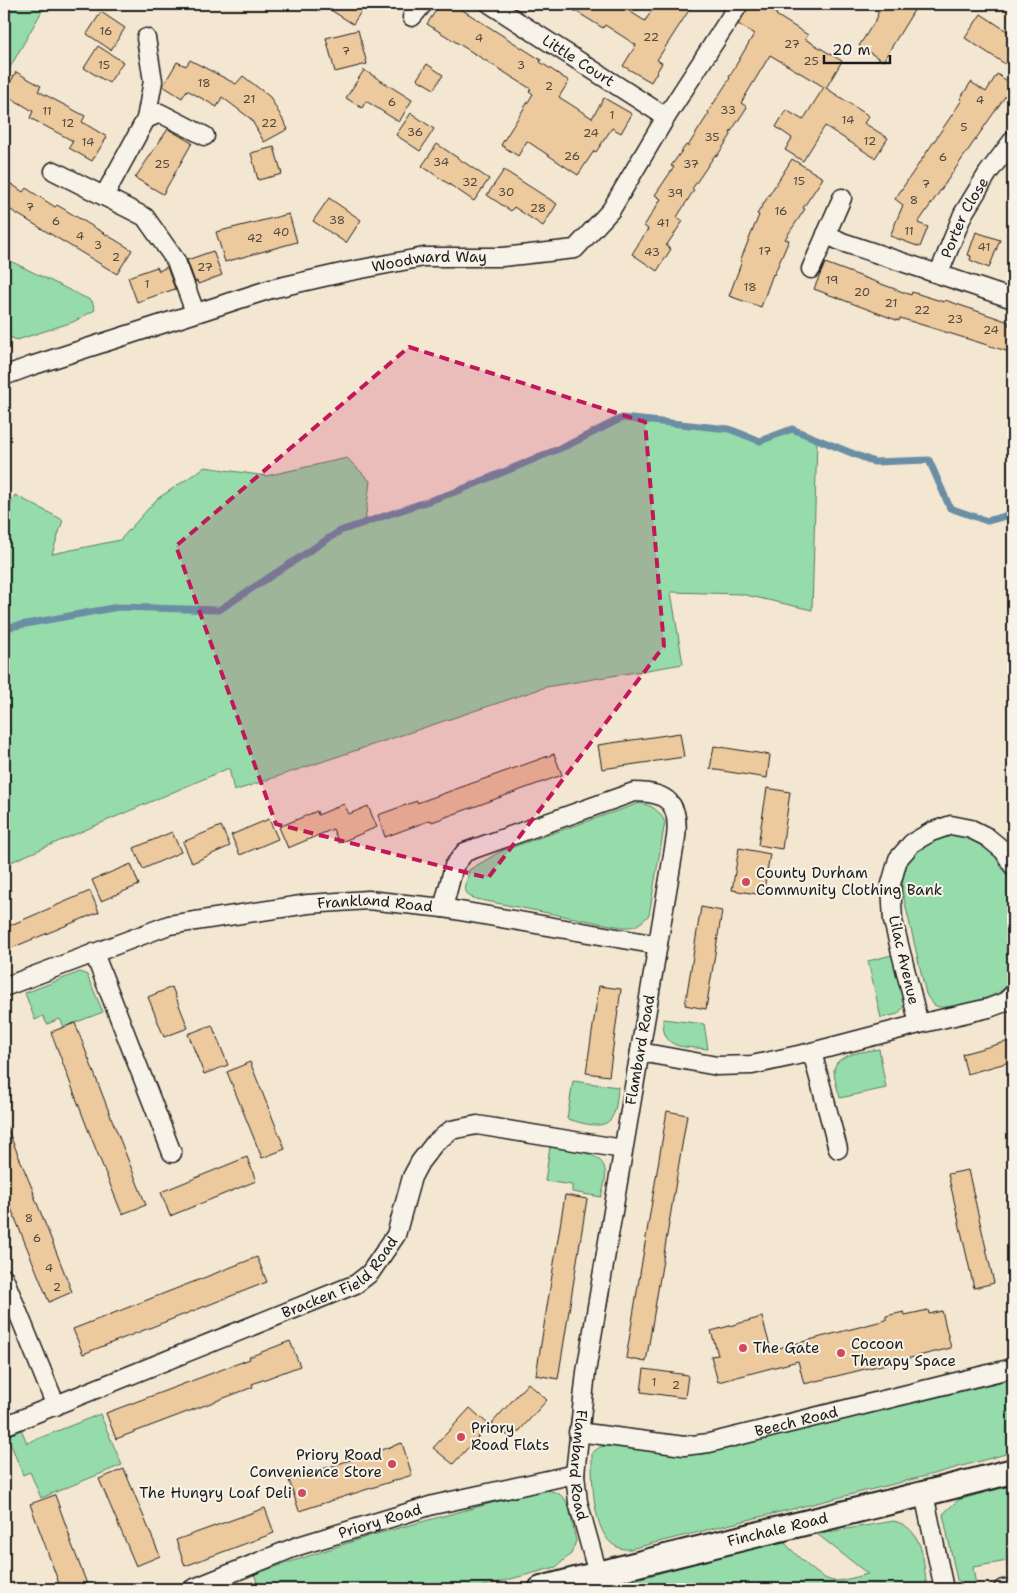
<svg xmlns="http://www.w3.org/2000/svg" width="1017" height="1593" font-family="'Shantell Sans',sans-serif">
  <rect width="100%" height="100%" fill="#f4e7d2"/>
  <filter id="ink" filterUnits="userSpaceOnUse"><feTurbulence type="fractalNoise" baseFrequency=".02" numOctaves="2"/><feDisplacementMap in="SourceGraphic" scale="10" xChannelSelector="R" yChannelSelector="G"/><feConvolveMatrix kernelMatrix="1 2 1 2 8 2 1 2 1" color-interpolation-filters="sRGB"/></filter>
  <g filter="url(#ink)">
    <path fill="#95dcaa" stroke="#587c63" d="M4,4h49l-11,7 -38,67z
      M4,258l88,43 3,9 -22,12 -56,18 -13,-5z
      M622,418l107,11 31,12 32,-12 25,10 -5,171 -71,-16 -70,-2 12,72 -137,23 -312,104 -5,-23 -225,97v-347l11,-23 48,25 -11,34 68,-14 37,-41 48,-32 61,9 81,-18 23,23 -5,41 93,-31 110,-46z
      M640,803c13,3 19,7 25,19l-16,93c-14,15 -20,13 -39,10l-134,-26 -7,-3 -4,-6 4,-20 32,-19z
      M949,834c22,1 28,4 45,18 2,2 6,5 8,8 15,22 11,92 11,121 -4,4 -10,9 -15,12 -12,6 -50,18 -62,13 -5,-3 -7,-7 -10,-12l-24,-104c1,-18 6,-38 24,-47 7,-4 16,-6 23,-9z
      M896,954l11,48 -9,12 -17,4 -13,-57z
      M80,972l7,3 16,37 -39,15 -4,-8 -13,5 -4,-8 -8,4 -10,-27z
      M663,1019l41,5 4,25c-25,-3 -46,2 -45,-30z
      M879,1049l7,39 -46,10c-2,-8 -6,-19 -6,-28 2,-17 31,-18 45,-21z
      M573,1081l45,6c-1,9 -1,20 -5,28 -7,18 -33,7 -46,4z
      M550,1147c16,3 52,3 55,23 2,9 -2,19 -4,27l-29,-5v-7l-27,-4z
      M1013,1379v73l-87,24 -296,73c-39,4 -38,-70 -38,-96l8,-6 15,-2 60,9h29z
      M100,1414l22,51 -81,33 -11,-26 -7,3 -16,-40 14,-6 6,14z
      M1013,1485v75l-40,7 3,19 -5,1 -14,-7 -14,-66 15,-14z
      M544,1489l14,4 7,6 4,8 7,34 -5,13 -15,13 -83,22h-233l17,-7 -3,-8 115,-38z
      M894,1521c31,8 29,41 33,68h-327l182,-49c11,11 37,40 52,41 11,0 24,-5 34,-7l-51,-40z"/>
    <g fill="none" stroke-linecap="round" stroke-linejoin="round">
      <path stroke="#6a8ea4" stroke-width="7" d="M4,628l114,-21 101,3 121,-79 118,-40 110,-46 54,-27 107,11 31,12 32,-12 82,33 55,-2 21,48 37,13 26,-7"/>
    </g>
    <path fill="#edca9e" stroke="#1c1c1c" d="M321,4h45l-13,20z
      M440,4h13l88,56 -1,2 29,19 -10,16 33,21 12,-20 28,16 -11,19 -9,-5 -16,24 -2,-1 -16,24 -51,-34 -9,15 -17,-11 32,-51 -4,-3 2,-2 -104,-65z
      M564,4h54l27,17 11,-17h37l-36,56 5,3 -11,19 -28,-16 13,-21 -31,-20 -2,3z
      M750,4h12l15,10 -1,1 32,20 -3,4 37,22 -16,27 43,28 -5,7 24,15 -13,20 -50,-32 -22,35 -18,-11 7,-12 -16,-11 10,-17 17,10 21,-33 -54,-32 -29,48 6,4 -17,26 1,2 -14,21 -2,-1 -23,34 2,1 -17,27 6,4 -17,25 5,3 -14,22 -25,-17 16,-25 -4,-3 17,-27 -6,-4 19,-28 -3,-1 15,-21 2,1 21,-33 -1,-1 22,-34 -1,-1 25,-43 -16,-10z
      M883,4h35l-35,57 -24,-15 19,-30 -1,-1z
      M101,12l24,16 -14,22 -24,-16z
      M981,14l32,21v34l-48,-31z
      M358,30l9,34 -32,8 -9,-34z
      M98,46l25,16 -14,21 -25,-15z
      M190,60l46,24 7,-8 27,21 18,32 -24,13 -13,-23 -29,-22 -5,10 -30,-17 -5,8 -19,-12 14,-24 9,4z
      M427,64l16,11 -9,14 -17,-10z
      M364,70l48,30 -13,22 -33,-21 -4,7 -16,-10z
      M16,72l25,14 -3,5 47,25 -3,6 25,15 -15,24 -23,-13 4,-7 -43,-23 3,-7 -29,-17z
      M997,74l16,11 -95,138 10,4 -8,20 -30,-11 13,-31 -8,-6 67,-99 -2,-1 11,-17 15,10z
      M411,113l23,16 -14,22 -24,-16z
      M168,129l24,14 -29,51 -28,-16z
      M437,144l52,35 -15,22 -52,-35z
      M274,147l8,27 -24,6 -7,-27z
      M792,159l31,19 -20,30 2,1 -20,30 4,1 -15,35 -1,-1 -12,33 -32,-11 13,-35h-2l19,-46 -2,-1z
      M504,170l53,34 -14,22 -29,-19 -3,4 -24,-16z
      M4,179l19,13 3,-4 29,19 2,-2 75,45 -15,24 -113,-68z
      M329,198l32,22 -15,23 -33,-22z
      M289,214l8,28 -72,20 -9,-30z
      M976,232l24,8 -11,28 -19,-8 1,-4 -3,-1z
      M213,251l9,24 -24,9 -1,-3 -2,1 -8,-22z
      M825,263l86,32 1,-3 32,10 1,-2 64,22 -1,3 5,1v27l-113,-35 -1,3 -85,-32z
      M157,267l2,4 8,-4 8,22 -38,13 -9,-25z
      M680,733l4,24 -82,12 -4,-24z
      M714,746l56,9 -3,23 -57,-9z
      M554,754l8,21 -130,47 -1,-2 -46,17 -7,-22 39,-14v2z
      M767,788l23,4 -8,57 -24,-4z
      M344,804l5,10 19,-8 9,21 -38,16 -6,-14 -45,19 -9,-21 38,-16 1,4z
      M269,819l9,20 -38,16 -9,-20z
      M221,826l9,20 -38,17 -9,-21z
      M172,832l9,20 -38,17 -9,-21z
      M739,848l31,6 -7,41 -31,-5z
      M131,864l8,21 -38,16 -9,-21z
      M90,891l9,21 -95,39v-23z
      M701,907l21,4 -16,98 -21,-4z
      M599,986l22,3 -12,87 -23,-3z
      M172,987l16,41 -24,9 -16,-40z
      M75,1023l34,89 37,93 -24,9 -35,-87 -36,-95z
      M212,1025l16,40 -24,9 -16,-40z
      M1013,1040v21l-46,13 -5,-20z
      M250,1062l35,87 -23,9 -35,-86z
      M667,1111l20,4 -41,247 -20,-4z
      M4,1121l30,72h-1l39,99 -23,10 -45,-111z
      M247,1157l9,24 -86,35 -9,-24z
      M968,1170l26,113 -20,5 -26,-114z
      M565,1195l22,4 -29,180 -22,-4z
      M257,1257l10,25 -184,72 -10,-25z
      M928,1310l1,4 13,-3 9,37 -147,36 -6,-23 -80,21 -7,-26 7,-1 -7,-24 51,-14 9,33 115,-30v-4l18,-4 1,3z
      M290,1341l10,25 -48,18 1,3 -137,52 -10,-26 144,-54 -1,-2z
      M644,1369l44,6 -3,23 -44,-6z
      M528,1383l19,17 -35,39 -20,-16z
      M470,1408l19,17 -36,39 -20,-16z
      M402,1443l10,32 -113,36 -10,-31z
      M124,1469l36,87 -24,10 -37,-87z
      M55,1495l15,42h-1l18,47 -13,5h-13l-31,-85z
      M265,1508l9,25 -89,33 -9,-26z"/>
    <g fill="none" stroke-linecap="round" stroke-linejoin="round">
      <defs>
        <g id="street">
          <path id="s1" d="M490,4l176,113"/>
          <path d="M412,17l11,-13"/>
          <path d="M146,119l7,-38 -7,-43"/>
          <path d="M54,171l91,46 31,44 19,51"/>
          <path d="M104,196l42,-77 14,-6 45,23"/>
          <path d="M826,234l16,8 171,57"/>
          <path d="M811,269l31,-71"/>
          <path id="s2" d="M939,273l24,-59 25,-41 25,-33"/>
          <path id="s3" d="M4,376l27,-10 240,-77 75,-17 78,-15h78l73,-8 36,-39 55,-93 73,-113"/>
          <path id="s4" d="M443,908l11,-42 11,-14 169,-60c33,0 46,11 42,45l-90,535 -11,102 3,28 20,72"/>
          <path d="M94,953l78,200"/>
          <path id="s5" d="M4,987l165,-62 139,-21 60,-4 75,8 215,37"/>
          <path d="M919,1024l-26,-103 -2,-37 7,-25 14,-16 19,-11 20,-7 20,4 16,8 17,14 9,15"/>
          <path d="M640,1052l77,14 35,-1 60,-13 107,-28 70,-16 16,-6 8,-8"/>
          <path d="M812,1052l26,97"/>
          <path d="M4,1278l52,128"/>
          <path id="s6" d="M4,1426l352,-142 14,-11 26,-38 16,-58 8,-15 14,-18 17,-14 26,-5 146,24"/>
          <path id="s7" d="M578,1432l106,14 25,-3 304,-75"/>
          <path d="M924,1494l20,95"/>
          <path id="s8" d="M192,1589l106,-43 135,-41 142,-31"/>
          <path d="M1003,1589l10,-1"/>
        </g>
        <g id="secondary">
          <path id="s9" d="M541,1589c157,-42 315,-77 472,-118"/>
        </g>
      </defs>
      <use href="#street" stroke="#1c1c1c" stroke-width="21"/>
      <use href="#secondary" stroke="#1c1c1c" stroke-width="28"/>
      <use href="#street" stroke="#f7f3e8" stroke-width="18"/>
      <use href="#secondary" stroke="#f7f3e8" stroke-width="24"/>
    </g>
  </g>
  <path fill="#c2185b" fill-opacity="0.2" stroke="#c2185b" stroke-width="4" stroke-dasharray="10 6" stroke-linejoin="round" d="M409,347l236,75 19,224 -176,232 -212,-54 -100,-278z"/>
  <g fill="#d1495b" stroke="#f7f3e8" stroke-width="2">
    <circle cx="746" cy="882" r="5"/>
    <circle cx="743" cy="1348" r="5"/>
    <circle cx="841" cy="1353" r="5"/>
    <circle cx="461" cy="1437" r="5"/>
    <circle cx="392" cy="1464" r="5"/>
    <circle cx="302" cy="1493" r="5"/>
  </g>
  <g text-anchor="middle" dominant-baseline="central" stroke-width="4" stroke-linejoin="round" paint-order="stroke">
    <g font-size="12" fill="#50483c">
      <text x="106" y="31">16</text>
      <text x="651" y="37">22</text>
      <text x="479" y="38">4</text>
      <text x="792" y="44">27</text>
      <text x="346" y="51">7</text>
      <text x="811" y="61">25</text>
      <text x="104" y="65">15</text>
      <text x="521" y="65">3</text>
      <text x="204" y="83">18</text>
      <text x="549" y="86">2</text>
      <text x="249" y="99">21</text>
      <text x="980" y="100">4</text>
      <text x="392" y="102">6</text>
      <text x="728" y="110">33</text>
      <text x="47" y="111">11</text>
      <text x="612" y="115">1</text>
      <text x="848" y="120">14</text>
      <text x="68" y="123">12</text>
      <text x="269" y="123">22</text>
      <text x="964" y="127">5</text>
      <text x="415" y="132">36</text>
      <text x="591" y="133">24</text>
      <text x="712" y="137">35</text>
      <text x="870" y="141">12</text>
      <text x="88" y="142">14</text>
      <text x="572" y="156">26</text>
      <text x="943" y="157">6</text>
      <text x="441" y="162">34</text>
      <text x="162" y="164">25</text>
      <text x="691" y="164">37</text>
      <text x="799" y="181">15</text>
      <text x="470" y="182">32</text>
      <text x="926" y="184">7</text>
      <text x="506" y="192">30</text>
      <text x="675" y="193">39</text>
      <text x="914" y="200">8</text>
      <text x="30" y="207">7</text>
      <text x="538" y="208">28</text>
      <text x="781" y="211">16</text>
      <text x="337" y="220">38</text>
      <text x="56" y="221">6</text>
      <text x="663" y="223">41</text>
      <text x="909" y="231">11</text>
      <text x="281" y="232">40</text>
      <text x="80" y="236">4</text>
      <text x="255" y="238">42</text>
      <text x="98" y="245">3</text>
      <text x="984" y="247">41</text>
      <text x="765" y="251">17</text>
      <text x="652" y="252">43</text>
      <text x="116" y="257">2</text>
      <text x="205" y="267">27</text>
      <text x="832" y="280">19</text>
      <text x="147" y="284">1</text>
      <text x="750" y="287">18</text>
      <text x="862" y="292">20</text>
      <text x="891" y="303">21</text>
      <text x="922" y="310">22</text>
      <text x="955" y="319">23</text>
      <text x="991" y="330">24</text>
      <text x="29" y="1218">8</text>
      <text x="37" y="1238">6</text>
      <text x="49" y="1268">4</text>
      <text x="57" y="1287">2</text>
      <text x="654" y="1382">1</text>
      <text x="676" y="1385">2</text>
    </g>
    <g font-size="15" fill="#1c1c1c" stroke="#f7f3e8">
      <text stroke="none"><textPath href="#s1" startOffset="105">Little Court</textPath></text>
      <text stroke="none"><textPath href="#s2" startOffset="61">Porter Close</textPath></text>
      <text stroke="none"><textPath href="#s3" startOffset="442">Woodward Way</textPath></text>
      <text stroke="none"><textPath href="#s5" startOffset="384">Frankland Road</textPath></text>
      <text transform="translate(904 960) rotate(77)">Lilac Avenue</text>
      <text transform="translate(640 1050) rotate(-80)">Flambard Road</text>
      <text stroke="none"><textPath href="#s6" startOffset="370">Bracken Field Road</textPath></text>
      <text stroke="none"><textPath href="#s7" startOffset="222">Beech Road</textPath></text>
      <text stroke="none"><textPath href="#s4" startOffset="951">Flambard Road</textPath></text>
      <text stroke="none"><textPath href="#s8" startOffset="200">Priory Road</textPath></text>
      <text stroke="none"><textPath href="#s9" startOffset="244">Finchale Road</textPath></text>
    </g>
    <g font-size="15" fill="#1c1c1c" stroke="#f7f3e8" text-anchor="start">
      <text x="756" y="873">County Durham<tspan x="756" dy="17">Community Clothing Bank</tspan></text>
      <text x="851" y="1344">Cocoon<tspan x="851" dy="17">Therapy Space</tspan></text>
      <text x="753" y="1348">The Gate</text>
      <text x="471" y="1428">Priory<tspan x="471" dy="17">Road Flats</tspan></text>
      <text x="382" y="1455" text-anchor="end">Priory Road<tspan x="382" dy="17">Convenience Store</tspan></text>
      <text x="292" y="1493" text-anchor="end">The Hungry Loaf Deli</text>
    </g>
  </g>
  <rect width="1017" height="1593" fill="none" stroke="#f7f3e8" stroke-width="20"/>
  <rect x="10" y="10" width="997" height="1573" fill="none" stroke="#1c1c1c" stroke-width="2" filter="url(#ink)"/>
  <path d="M824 55v8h66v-8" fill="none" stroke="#1c1c1c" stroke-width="2.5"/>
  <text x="832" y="55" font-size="15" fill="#1c1c1c" stroke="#f7f3e8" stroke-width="4" paint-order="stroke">20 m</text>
</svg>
